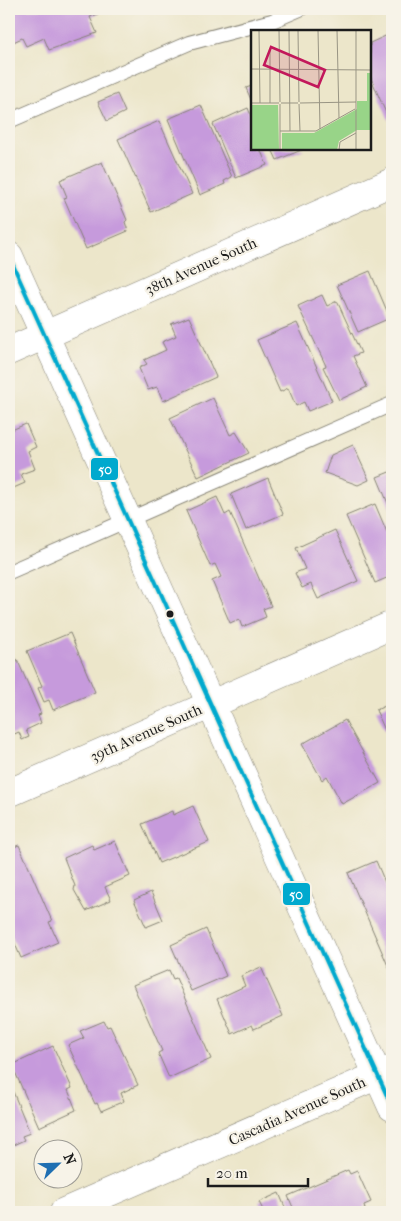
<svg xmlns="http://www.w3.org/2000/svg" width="401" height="1221" font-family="'IM FELL French Canon',serif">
  <rect width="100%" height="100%" fill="#f7f3e8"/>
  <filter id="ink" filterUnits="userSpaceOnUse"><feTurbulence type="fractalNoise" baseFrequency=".02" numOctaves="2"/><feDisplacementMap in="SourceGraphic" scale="10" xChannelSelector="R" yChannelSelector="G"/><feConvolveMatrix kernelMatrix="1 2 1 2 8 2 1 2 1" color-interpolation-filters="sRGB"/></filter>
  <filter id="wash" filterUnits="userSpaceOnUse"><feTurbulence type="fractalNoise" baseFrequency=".0096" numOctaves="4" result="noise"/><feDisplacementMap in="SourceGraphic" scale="20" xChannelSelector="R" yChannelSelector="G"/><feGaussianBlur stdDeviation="1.12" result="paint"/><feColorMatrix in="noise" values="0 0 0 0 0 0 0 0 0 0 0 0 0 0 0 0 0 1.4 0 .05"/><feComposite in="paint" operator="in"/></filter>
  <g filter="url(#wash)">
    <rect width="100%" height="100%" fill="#ece6ca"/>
    <g id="blocks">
      <path fill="#c69adc" d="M9,9h86l3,5 -8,3 7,16 -48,17 -5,-12 -18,8 -4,-8 -13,6z
        M392,33v94l-22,-51v-33z
        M252,86v16l-6,-14z
        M117,94l8,18 -18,9 -9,-19z
        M201,105l31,72 -8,4 1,3 -25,11 -32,-76z
        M248,108l4,10v31h8l7,16 -31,13 -23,-54z
        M159,121l33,73 -41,18 -33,-73z
        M272,149h32l-27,11z
        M102,162l25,58 -2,2 3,9 -42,18 -22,-51 3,-1 -7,-17z
        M370,271l20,47 -32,14 -21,-47z
        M322,295l5,11 10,-5 24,52 -8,3 14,31 -28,13 -16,-33 3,-1 -28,-60z
        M189,317l27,60 -53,24 -6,-14 -9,3 -9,-22 8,-4 -3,-4 22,-10 -4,-8 14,-6 -5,-12z
        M297,323l35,78 -24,10 -4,-9 -8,4 -8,-18 -8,4 -23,-52z
        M213,398l17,37 6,-3 13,21 -51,24 -28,-59z
        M26,424l10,23 -8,4 7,18 -14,5 4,9 -16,7v-59z
        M353,445l16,35 -11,5 -33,-12 6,-18z
        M392,471v42l-15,-36z
        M268,478l15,36 -37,16 -15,-36z
        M217,497l8,18 5,-3 41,94 -8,3 3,8 -24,10 -3,-8 -9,4 -18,-42 9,-4 -6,-13 -5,2 -24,-55z
        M375,504l17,40v40l-3,-7 -14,6 -29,-67z
        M335,530l23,51 -40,18 -7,-15 -9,4 -7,-15 10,-4 -9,-21z
        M70,633l25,59 -42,18 -4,-10 -5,2 -6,-14 4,-2 -15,-35z
        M9,654l3,7 5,-2 24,55 -3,1 3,8 -15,7 3,7 -7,3 -3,-8 -7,3 -3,-6z
        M392,703v43l-16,-36z
        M345,720l35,63 -38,21 -15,-28 -5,4 -20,-36z
        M193,806l16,36 -50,21 -17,-39 30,-13 1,4z
        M115,841l15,35 -25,11 6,13 -25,11 -12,-21 1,-4 -11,-28 28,-13 2,5z
        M19,845l33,76 -3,1 9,20 -37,16 -9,-21h-3v-88z
        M376,861l14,33 2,-1v82l-44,-102z
        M151,892l12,28 -17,7 -12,-27z
        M206,929l20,47 -35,15 -20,-46z
        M261,967l22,49 -29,13 -2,-4 -20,9 -15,-35 28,-13 -4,-10z
        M169,970l4,9 3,-1 35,81 -42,19 -11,-25 4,-2 -29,-66z
        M104,1021l3,6 3,-1 28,59 -17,8 3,8 -23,10 -4,-8 -2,1 -27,-59 16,-7 -4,-7z
        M53,1046l19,42 -4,2 8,20 -37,17 -27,-62z
        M9,1082l21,51 -8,3 2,4 -15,7z
        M348,1170l2,4 7,-3 14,31 -7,3 1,4 -7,3h-63l-7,-16z
        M279,1193l8,19h-23l-5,-10z"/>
    </g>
  </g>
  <g filter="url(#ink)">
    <use href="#blocks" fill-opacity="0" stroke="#848173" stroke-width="1"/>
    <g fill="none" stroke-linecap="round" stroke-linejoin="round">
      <defs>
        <path id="lane" d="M9,121l180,-78 83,-22 28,-12
          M9,572l383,-168"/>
        <path id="street" d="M9,351l34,-15
          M9,793l383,-168
          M64,1212l328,-143"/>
        <path id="secondary" d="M9,256l383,851
          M43,336l349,-154"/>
      </defs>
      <use href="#lane" stroke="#848173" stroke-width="16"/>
      <use href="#street" stroke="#848173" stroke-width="29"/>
      <use href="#secondary" stroke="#848173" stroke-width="29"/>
      <use href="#lane" stroke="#fff" stroke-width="14"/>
      <use href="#street" stroke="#fff" stroke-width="28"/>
      <use href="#secondary" stroke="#fff" stroke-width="28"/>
      <defs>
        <path id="bus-1" d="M9,256l383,851"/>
      </defs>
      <use href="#bus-1" stroke="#f7f3e8" stroke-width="8"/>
      <use href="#bus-1" stroke="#00a9ce" stroke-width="4"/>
    </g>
  </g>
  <circle fill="#1c1c1c" stroke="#f7f3e8" stroke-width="2" cx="170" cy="614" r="4.5"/>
  <g text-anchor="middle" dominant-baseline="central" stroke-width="4.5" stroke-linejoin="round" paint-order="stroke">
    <g font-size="15" fill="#1c1c1c" stroke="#f7f3e8">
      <text transform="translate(201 266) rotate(-24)">38th Avenue South</text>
      <text transform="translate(146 733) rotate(-24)">39th Avenue South</text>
      <text transform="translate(297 1111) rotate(-24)">Cascadia Avenue South</text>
    </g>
  </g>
  <g transform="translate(251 30)">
    <rect width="120" height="120" fill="#ece6ca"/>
    <path d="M116,43h4v57h-14l-18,11 -2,9h-55v-17h32l43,-24v-8h10zM0,75h27l1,45h-28z" fill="#98d488"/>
    <path fill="none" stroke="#999584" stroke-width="1" d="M8,0l1,73M28,0l1,72M38,0l1,101M47,0l1,72M67,0l2,99M86,0l2,88M105,0v120M19,20v53M0,39l120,1M0,73h28M30,73h17M49,73l56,-1M29,74v46M48,74l1,27M29,101h36l39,-22M88,120l1,-8 16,-9"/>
    <path fill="#c2185b" fill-opacity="0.15" stroke="#c2185b" stroke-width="2.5" d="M20,17l54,23 -7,17 -54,-22z"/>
    <rect width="120" height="120" fill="none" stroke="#1c1c1c" stroke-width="2.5"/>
  </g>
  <g stroke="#f7f3e8" stroke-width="2">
    <rect x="90" y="457" width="29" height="24" rx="5" fill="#00a9ce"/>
    <rect x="282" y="882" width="29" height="24" rx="5" fill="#00a9ce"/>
  </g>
  <g font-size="14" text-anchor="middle" font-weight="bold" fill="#fff">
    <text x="105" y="474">50</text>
    <text x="296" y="899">50</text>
  </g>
  <rect width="401" height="1221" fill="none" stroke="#f7f3e8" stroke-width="30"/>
  <g transform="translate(58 1164) rotate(67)"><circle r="24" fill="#f7f3e8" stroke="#9f9d96"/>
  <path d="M0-4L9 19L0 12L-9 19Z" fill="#1f6fb2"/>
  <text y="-8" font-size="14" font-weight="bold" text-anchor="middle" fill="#1c1c1c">N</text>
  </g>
  <path d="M208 1178v8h100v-8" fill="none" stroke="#1c1c1c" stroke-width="2.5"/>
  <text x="216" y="1178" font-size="15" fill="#1c1c1c" stroke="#f7f3e8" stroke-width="4" paint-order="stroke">20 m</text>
</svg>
